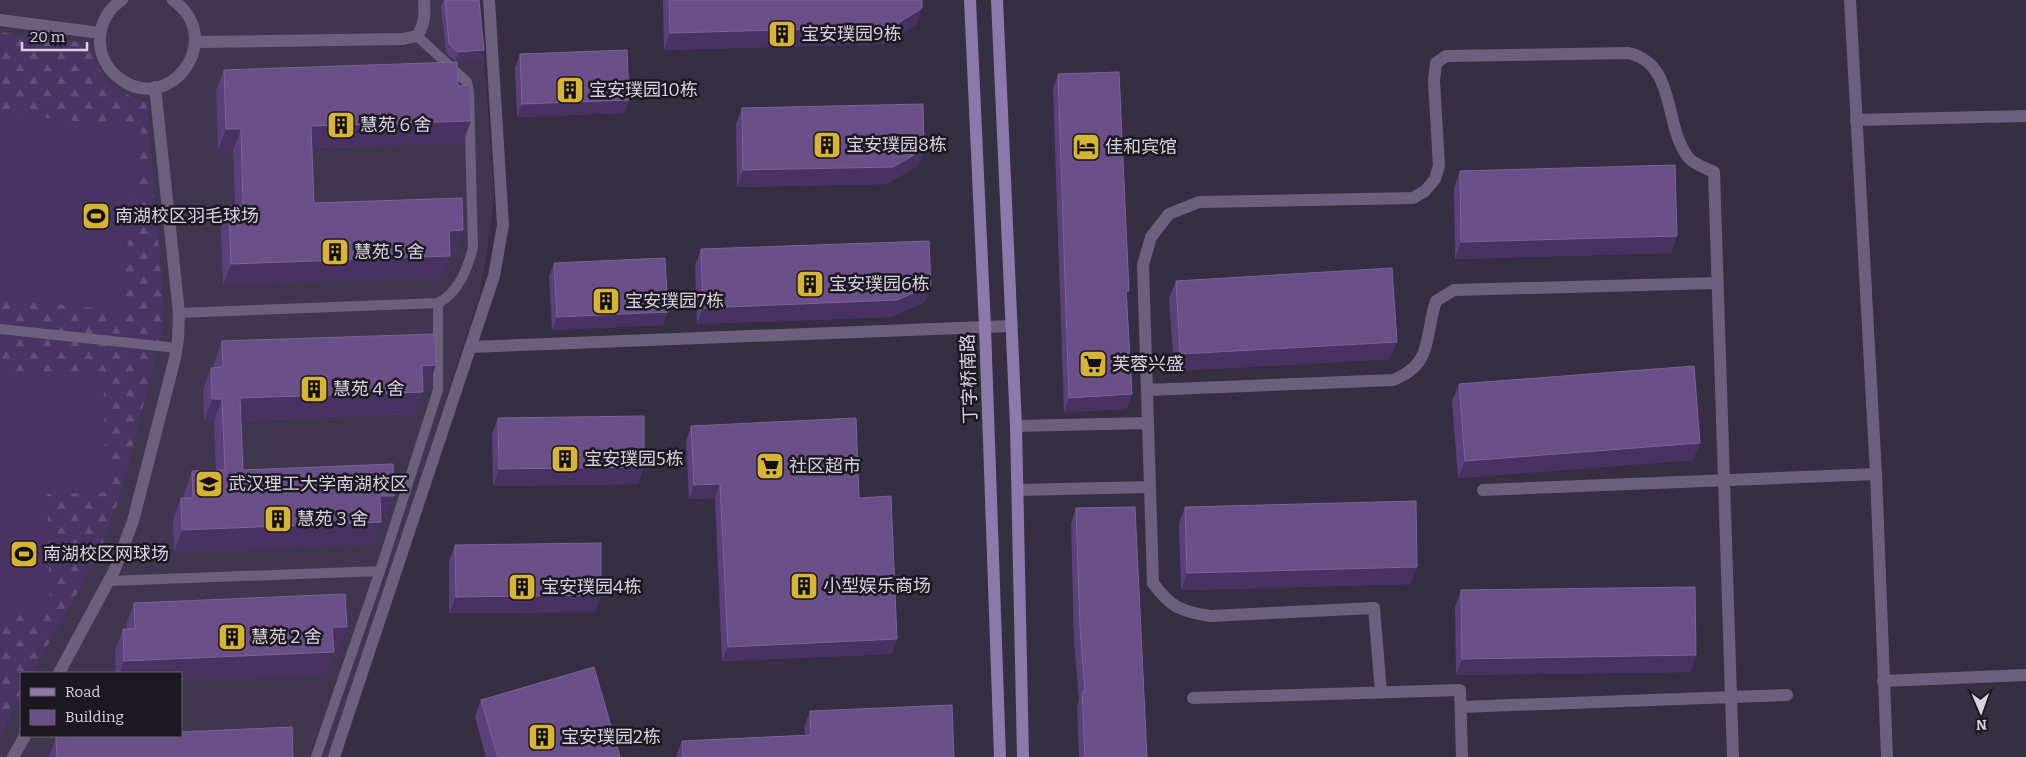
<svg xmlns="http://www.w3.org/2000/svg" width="2026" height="757" font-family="Bitter,'Noto Sans SC',serif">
  <defs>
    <pattern id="forest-firs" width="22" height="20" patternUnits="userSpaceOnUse" patternTransform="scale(1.25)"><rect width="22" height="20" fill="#493463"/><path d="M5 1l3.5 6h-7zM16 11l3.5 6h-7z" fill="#625079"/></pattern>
  </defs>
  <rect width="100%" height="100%" fill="#362e42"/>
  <path fill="#413650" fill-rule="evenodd" d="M0,0h480l14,195 -3,32 -11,67 -151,463h-329zM21,673h160v63h-160z"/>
  <path fill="url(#forest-firs)" d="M0,32l90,11c8,35 23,49 57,59l17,209 -4,30 -41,158 -11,31 -11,28 -65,115h-11v20l-21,44v-121l50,-2 -3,-121 59,-2 -3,-118 -103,2v-77l141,-170 -141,-15z"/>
  <path fill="#493463" d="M0,113l141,15 -21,183 -120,-13z
    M103,372l3,120 -59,2 3,120 -50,2v-241z"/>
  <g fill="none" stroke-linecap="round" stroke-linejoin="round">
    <path stroke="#6d607f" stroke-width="10" d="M179,313l259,-10c20,-10 29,-33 35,-55l-4,-155 -2,-11 -50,-46
      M0,329l177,19
      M109,581l271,-10
      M316,757l64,-186 58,-181v-87"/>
    <path stroke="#6d607f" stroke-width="12" d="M122,0c-14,9 -23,25 -22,42 0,14 8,28 19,36 49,39 109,-38 54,-78
      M1850,0l26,474 11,283
      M0,20l100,13
      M196,42l207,-3 14,-3c8,-12 8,-22 7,-36
      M1856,120l170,-4
      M470,347l541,-21
      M1147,390l246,-10c41,-16 31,-43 43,-79l18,-11 262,-7
      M1016,426l132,-3
      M1018,490l132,-3
      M1483,490l393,-16
      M59,673l56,-104 18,-48 42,-163 3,-19 1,-26 -24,-226
      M1883,681l143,-6
      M1381,692l-7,-84 -163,8c-29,-4 -41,-9 -58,-33l-10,-318 8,-28 18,-23 30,-12 214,-4 12,-7 10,-12 4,-13 -5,-85 2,-18 10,-7 183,-3c48,12 34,71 59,104 5,7 18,11 26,15l19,585
      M1193,698l267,-8 2,67
      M1461,707l326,-12
      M13,757l12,-21
      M334,757l160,-481 9,-51 -14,-225"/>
    <path stroke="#8d79aa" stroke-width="12" d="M970,0l15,327 15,430
      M997,0l19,426 7,331"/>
  </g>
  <path fill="#5c3f7d" d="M444,0h35l5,50 -3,9 -26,2 -9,-8 -5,-46z
    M663,0h259l-6,25 -30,19 -222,6z
    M520,54l109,46 -5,13 -107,4 -2,-49z
    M224,70l234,16 13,35 -8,21 -151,6 2,55 149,27 -8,22h-5l-8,25 -219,8 -2,-58 8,-21h6l-2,-56 -15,1 -2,-60z
    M1058,74l69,222 5,98 -6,15 -62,3 -11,-323z
    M742,108l182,41 -6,17 -32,18 -149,3 -1,-63z
    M1460,171l217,65 -6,17 -216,6 -1,-71z
    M701,249l230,36 -6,17 -34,15 -194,7 -2,-58z
    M554,263l114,49 -5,13 -111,5 -3,-54z
    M1176,281l214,78 -216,12 -5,-73z
    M222,341l206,47h-5l-8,26 -174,6 2,50 143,48h-5l-8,26 -199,8 -1,-32 8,-22h3v-4l8,-23h24l-2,-50h-10l-1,-31 8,-22 3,-1v-4z
    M1459,384l234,76 -235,18 -6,-77z
    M498,418l146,49 -6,17 -145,2 -1,-52z
    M691,426l168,72 33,156 -170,7 -7,-163 -26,1 -3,-58z
    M1185,507l226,77 -230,6 -2,-67z
    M1076,508l71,249h-68l-2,-50 2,-8 -5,-58 -3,-118z
    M455,545l140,67 -146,1v-52z
    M1461,590l235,65 -6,17 -234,3 -1,-68z
    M134,603l205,45 -6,1 1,3 -8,22 -145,6v-7h-65l-1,-22 8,-22h4l-1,-4z
    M481,700l139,57h-134l-11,-40z
    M810,711l144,46h-278l6,-16 123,-6 -1,-7z
    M59,736h122l112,21h-244l7,-20h4z"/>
  <path fill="#473261" d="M922,8l-6,17 -30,19 -222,6 6,-17z
    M484,50l-3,9 -26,2 3,-9z
    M629,100l-5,13 -107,4 5,-13z
    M471,121l-8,21 -159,6 7,-22z
    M226,129h15l-8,21 -15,1z
    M924,149l-6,17 -32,18 -149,3 6,-17z
    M463,230l-8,22h-14l8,-21z
    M1677,236l-6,17 -216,6 6,-17z
    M450,256l-8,21 -219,8 8,-21z
    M931,285l-6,17 -34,15 -194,7 6,-16z
    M668,312l-5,13 -111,5 5,-13z
    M1397,342l-7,17 -216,12 6,-17z
    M436,365l-8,23h-14l8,-22z
    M423,392l-8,22 -183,6 8,-22z
    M1132,394l-6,15 -62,3 5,-14z
    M212,399h10l-8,22h-10z
    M1700,443l-7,17 -235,18 7,-17z
    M644,467l-6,17 -145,2 6,-17z
    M720,484l-5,14 -26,1 5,-14z
    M380,496h14l-8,22 -14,1z
    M381,522l-8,22 -199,8 8,-22z
    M1417,567l-6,17 -230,6 6,-17z
    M601,595l-6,17 -146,1 7,-16z
    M332,627h15l-8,21 -15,1z
    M897,639l-5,15 -170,7 6,-14z
    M334,652l-8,22 -145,6v-7h-61l4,-12z
    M1696,655l-6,17 -234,3 6,-16z"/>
  <path fill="#6a4f88" stroke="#7b6496" d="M445,0h34l5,50 -26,2 -9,-8z
    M669,0h253v8l-30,19 -222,6z
    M627,50l2,50 -107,4 -2,-50z
    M457,62l1,24 12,-1 1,36 -160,5 3,77 148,-5 1,32 -14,1 1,25 -219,8 -2,-58h14l-2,-77h-15l-2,-59z
    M1119,72l10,219h-3l6,103 -63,4 -11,-324z
    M923,104l1,45 -31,18 -150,3 -1,-62z
    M1675,165l2,71 -216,6 -1,-71z
    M929,241l2,44 -34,15 -194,8 -2,-59z
    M665,258l3,54 -111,5 -3,-54z
    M1392,268l5,74 -217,12 -4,-73z
    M435,334l1,31 -14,1 1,26 -183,6 3,72 150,-6 1,32h-14l1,26 -199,8 -1,-32h12l-1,-27 33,-1 -3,-71h-10l-1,-31 12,-1 -1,-26z
    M1694,366l6,77 -235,18 -6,-77z
    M644,416v51l-145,2 -1,-51z
    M856,418l3,80 32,-2 6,143 -169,8 -8,-163 -26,1 -3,-59z
    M1416,501l1,66 -230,6 -2,-66z
    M1135,507l12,250h-62l-3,-65h3l-5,-65 -4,-119z
    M601,543v52l-145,2 -1,-52z
    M1695,587l1,68 -234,4 -1,-69z
    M345,594l2,33h-15l2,25 -210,9 -1,-32h12l-1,-26z
    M594,667l26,90h-122l-17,-57z
    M952,705l2,52h-271l-1,-16 129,-6 -1,-24z
    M292,727l1,30h-236l-1,-20h12v-1h113v-4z"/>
  <defs>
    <symbol id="building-square" viewBox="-11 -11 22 22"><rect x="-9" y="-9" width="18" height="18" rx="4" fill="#d7b434" stroke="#1c1821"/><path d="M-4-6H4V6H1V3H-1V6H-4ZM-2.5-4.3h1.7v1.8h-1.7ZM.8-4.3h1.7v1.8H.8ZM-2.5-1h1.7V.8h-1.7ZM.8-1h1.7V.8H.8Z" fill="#111"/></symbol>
    <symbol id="hotel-square" viewBox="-11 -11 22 22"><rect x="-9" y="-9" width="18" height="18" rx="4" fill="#d7b434" stroke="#1c1821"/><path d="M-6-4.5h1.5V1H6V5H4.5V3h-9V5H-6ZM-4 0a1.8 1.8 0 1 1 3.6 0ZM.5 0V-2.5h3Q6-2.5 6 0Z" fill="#111"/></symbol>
    <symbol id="stadium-square" viewBox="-11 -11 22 22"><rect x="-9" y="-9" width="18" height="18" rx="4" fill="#d7b434" stroke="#1c1821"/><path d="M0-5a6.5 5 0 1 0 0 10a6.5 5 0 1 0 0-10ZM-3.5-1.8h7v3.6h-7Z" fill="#111"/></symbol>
    <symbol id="supermarket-square" viewBox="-11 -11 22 22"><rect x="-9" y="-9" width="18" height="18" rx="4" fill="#d7b434" stroke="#1c1821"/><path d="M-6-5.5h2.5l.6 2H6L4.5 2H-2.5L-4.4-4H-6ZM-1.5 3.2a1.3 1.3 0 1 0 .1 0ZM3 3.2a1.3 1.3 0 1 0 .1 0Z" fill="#111"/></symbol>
    <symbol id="university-square" viewBox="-11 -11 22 22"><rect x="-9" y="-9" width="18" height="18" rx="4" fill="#d7b434" stroke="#1c1821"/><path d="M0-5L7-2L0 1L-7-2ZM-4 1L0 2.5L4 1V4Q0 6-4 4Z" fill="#111"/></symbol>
  </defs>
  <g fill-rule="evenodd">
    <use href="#building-square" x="766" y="18" width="32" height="32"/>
    <use href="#building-square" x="554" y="74" width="32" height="32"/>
    <use href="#building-square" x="325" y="109" width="32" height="32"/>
    <use href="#building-square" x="811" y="129" width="32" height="32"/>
    <use href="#hotel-square" x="1070" y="131" width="32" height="32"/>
    <use href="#stadium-square" x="80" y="200" width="32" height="32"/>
    <use href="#building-square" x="319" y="236" width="32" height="32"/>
    <use href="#building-square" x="794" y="268" width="32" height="32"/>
    <use href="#building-square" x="590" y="285" width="32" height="32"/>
    <use href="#supermarket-square" x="1077" y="348" width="32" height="32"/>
    <use href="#building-square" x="298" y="373" width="32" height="32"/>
    <use href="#building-square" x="549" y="443" width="32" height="32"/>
    <use href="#supermarket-square" x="754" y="450" width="32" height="32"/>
    <use href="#university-square" x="193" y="468" width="32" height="32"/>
    <use href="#building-square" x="262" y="503" width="32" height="32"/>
    <use href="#stadium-square" x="8" y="538" width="32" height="32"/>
    <use href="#building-square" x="788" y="570" width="32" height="32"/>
    <use href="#building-square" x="506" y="571" width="32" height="32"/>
    <use href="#building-square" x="216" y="621" width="32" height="32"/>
    <use href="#building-square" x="526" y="721" width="32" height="32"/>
  </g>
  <g text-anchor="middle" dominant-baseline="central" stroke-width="5" stroke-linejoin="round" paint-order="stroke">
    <g font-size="18" fill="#d8d3e0" stroke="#1c1821" text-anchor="start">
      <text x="801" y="34">宝安璞园9栋</text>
      <text x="589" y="90">宝安璞园10栋</text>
      <text x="360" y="125">慧苑 6 舍</text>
      <text x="846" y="145">宝安璞园8栋</text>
      <text x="1105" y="147">佳和宾馆</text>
      <text x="115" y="216">南湖校区羽毛球场</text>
      <text x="354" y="252">慧苑 5 舍</text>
      <text x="829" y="284">宝安璞园6栋</text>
      <text x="625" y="301">宝安璞园7栋</text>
      <text x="1112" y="364">芙蓉兴盛</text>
      <text x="333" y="389">慧苑 4 舍</text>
      <text x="584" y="459">宝安璞园5栋</text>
      <text x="789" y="466">社区超市</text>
      <text x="228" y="484">武汉理工大学南湖校区</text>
      <text x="297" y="519">慧苑 3 舍</text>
      <text x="43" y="554">南湖校区网球场</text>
      <text x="823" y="586">小型娱乐商场</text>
      <text x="541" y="587">宝安璞园4栋</text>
      <text x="251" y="637">慧苑 2 舍</text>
      <text x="561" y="737">宝安璞园2栋</text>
    </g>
    <g font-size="18" fill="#d8d3e0" stroke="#1c1821">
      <text transform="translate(969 379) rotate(-92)">丁字桥南路</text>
    </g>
  </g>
  <rect x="20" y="672" width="162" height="65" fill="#1c1821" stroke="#67636d"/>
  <rect x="30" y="688" width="25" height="8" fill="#8d79aa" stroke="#67636d"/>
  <text x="65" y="697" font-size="15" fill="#d8d3e0">Road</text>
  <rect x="30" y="710" width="25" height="15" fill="#6a4f88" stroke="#67636d"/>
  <text x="65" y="722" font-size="15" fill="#d8d3e0">Building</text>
  <g transform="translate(1981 712) rotate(178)" stroke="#1c1821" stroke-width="4" paint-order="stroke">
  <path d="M0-4L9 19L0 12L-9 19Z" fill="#d8d3e0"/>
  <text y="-8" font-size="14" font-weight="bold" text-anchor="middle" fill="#d8d3e0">N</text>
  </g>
  <path d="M22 42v8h65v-8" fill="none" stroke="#d8d3e0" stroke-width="2.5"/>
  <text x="30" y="42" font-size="15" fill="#d8d3e0" stroke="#1c1821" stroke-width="4" paint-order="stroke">20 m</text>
</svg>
